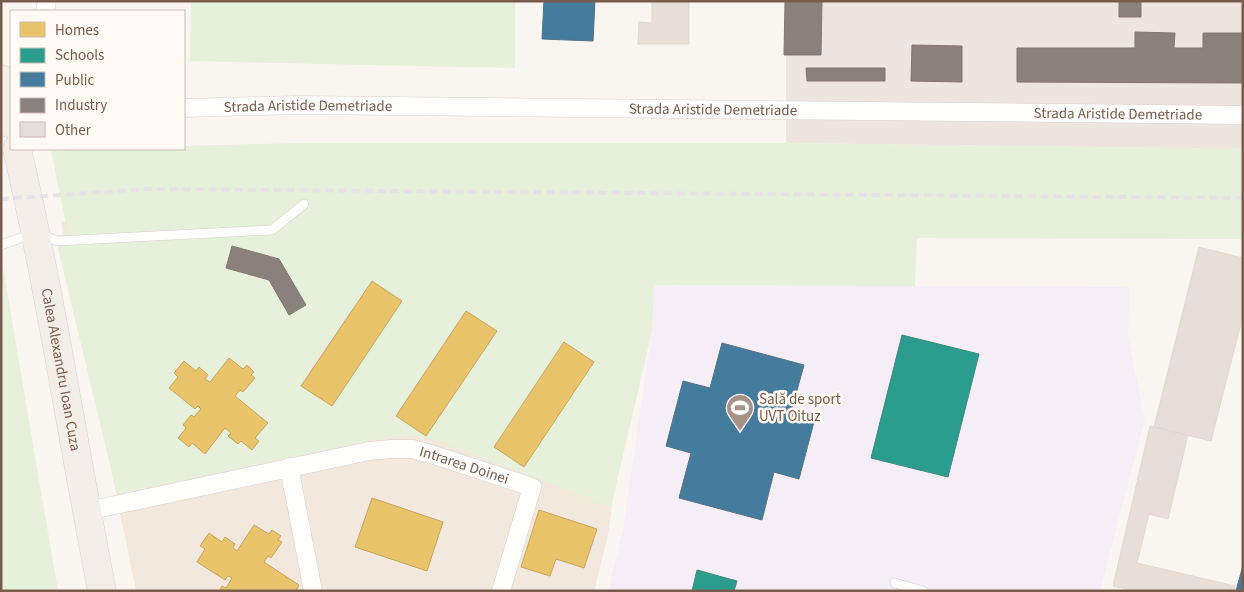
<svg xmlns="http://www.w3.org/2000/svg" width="1244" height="592" font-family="'Source Sans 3',sans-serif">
  <rect width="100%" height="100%" fill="#f9f5f0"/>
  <path fill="#f2e8de" d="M213,209l436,30 -41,296 -14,56h-458l-75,-369z"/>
  <path fill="#ede5e0" d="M786,1h457v148l-457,-6z"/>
  <path fill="#f6eef6" d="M654,285l475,2 -1,51 17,81 -45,172h-492l15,-62 29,-198z"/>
  <path fill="#e7f0db" d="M191,1h324v67l-325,-7z
    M298,143h488l457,6v90l-326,-1 -2,48 -261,-1 -2,46 -41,176 -168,-65 -22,-5 -22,-1 -22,3 -260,55 -62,-258 13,-2 -17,-83 51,-2h82v-3z
    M1,256l57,335h-57z"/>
  <path fill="#e9c46a" stroke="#c8a561" d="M372,281l30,20 -70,105 -31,-20z
    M466,311l31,20 -71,105 -30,-20z
    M564,342l30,20 -70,105 -30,-20z
    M229,358l14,11 4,-4 7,7 -3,3 4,3 -12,14 -3,-2 -5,6 33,27 -13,15 4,3 -7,9 -11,-9 -3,3 -10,-8 3,-3 -6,-5 -20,26 -13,-11 -3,4 -11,-9 8,-10 -3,-3 8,-10 3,2 7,-8 -3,-3 -3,3 -26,-21 9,-11 -4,-4 10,-12 12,10 3,-4 9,8 -3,4 5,3z
    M372,498l71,24 -16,49 -72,-24z
    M539,510l58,19 -13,39 -28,-9 -6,17 -29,-9z
    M254,525l15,9 3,-4 9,6 -3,4 4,2 -11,16 -3,-2 -4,6 35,23 -3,6h-77l3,-5 4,2 6,-10 -4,-2 -3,4 -28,-18 8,-13 -5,-3 9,-13 13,9 3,-5 10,7 -2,4 4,3z"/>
  <path fill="#2a9d8f" stroke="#428a7b" d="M902,335l77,19 -31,123 -77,-19z
    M697,570l40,11 -3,10h-42z"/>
  <path fill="#457b9d" stroke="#557285" d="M544,1h51l-2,40 -51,-2z
    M722,343l82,22 -13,47 24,6 -16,61 -25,-7 -12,48 -83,-22 12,-45 -25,-7 17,-65 27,7z
    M1243,565v26h-7z"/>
  <path fill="#8a817c" stroke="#85766e" d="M785,1h37l-1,54h-37z
    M1119,1h22v16h-22z
    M1135,32l40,1 -1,15h29v-15h40v50l-226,-1v-34h118z
    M912,45l50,1v36l-51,-1z
    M806,68h79v13h-78z
    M232,246l47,13 27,46 -17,10 -20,-35 -43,-12z"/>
  <path fill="#e6ded7" stroke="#e2d8d2" d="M652,1h37v43h-51l1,-22 13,1z
    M1199,247l44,11v57l-32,126 -57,-14z
    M1150,426l38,9 -20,84 -19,-5 -12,49 98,23 -1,5h-99l-22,-5z"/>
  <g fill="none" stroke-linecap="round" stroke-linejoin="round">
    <defs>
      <path id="lane" d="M1,245l36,-13 20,9 215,-11 32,-26
        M895,583l28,8"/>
      <g id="street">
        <path d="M45,11l2,-10"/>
        <path id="s1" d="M184,108l114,-3 945,10"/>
        <path d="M289,467l24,124"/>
        <path id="s2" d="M87,511l282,-60 22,-2h22l21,6 98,32 -31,104"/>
      </g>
      <g id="primary">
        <path d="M1,79l10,45"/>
        <path id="s3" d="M17,149c34,146 56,295 85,442"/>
      </g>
    </defs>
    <use href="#lane" stroke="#d7d1cb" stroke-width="10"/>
    <use href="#street" stroke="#d7d1cb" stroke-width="19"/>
    <use href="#primary" stroke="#dad1cc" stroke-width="29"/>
    <use href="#lane" stroke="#fefefd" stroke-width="9"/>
    <use href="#street" stroke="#fefefd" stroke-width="18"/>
    <use href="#primary" stroke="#f3eee8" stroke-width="28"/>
    <path stroke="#e6e3e7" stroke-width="4" stroke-dasharray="8 5" stroke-linecap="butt" d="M1,199l148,-10 1094,9"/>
  </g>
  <defs>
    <symbol id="stadium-pin" viewBox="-11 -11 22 30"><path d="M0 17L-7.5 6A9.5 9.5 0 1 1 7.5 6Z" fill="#a69286" stroke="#fffaf3"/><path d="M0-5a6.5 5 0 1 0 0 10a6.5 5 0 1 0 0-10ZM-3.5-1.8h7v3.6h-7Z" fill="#fff"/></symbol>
  </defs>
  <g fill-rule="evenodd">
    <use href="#stadium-pin" x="724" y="392" width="32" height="43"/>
  </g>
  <g text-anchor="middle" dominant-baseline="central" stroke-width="5" stroke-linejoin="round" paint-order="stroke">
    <g font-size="15" fill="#7a5c4d" stroke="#fffaf3">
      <text stroke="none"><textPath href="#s1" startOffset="124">Strada Aristide Demetriade</textPath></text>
      <text stroke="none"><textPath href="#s1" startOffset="529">Strada Aristide Demetriade</textPath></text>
      <text stroke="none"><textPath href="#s1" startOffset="934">Strada Aristide Demetriade</textPath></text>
      <text stroke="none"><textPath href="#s3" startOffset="225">Calea Alexandru Ioan Cuza</textPath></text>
      <text stroke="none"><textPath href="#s2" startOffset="386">Intrarea Doinei</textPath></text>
    </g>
    <g font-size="15" fill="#7a5c4d" stroke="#fffaf3" text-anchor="start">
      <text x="759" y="399">Sală de sport<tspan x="759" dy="17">UVT Oituz</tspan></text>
    </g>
  </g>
  <rect width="1244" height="592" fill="none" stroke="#7a5c4d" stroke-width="5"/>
  <rect x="10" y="10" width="175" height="140" fill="#fffaf3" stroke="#cabbb1"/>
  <rect x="20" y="22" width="25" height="15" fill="#e9c46a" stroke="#cabbb1"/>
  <text x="55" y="35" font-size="15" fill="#7a5c4d">Homes</text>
  <rect x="20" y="48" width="25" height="15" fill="#2a9d8f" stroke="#cabbb1"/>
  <text x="55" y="60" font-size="15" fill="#7a5c4d">Schools</text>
  <rect x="20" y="72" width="25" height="15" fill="#457b9d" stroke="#cabbb1"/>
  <text x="55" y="85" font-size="15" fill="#7a5c4d">Public</text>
  <rect x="20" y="98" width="25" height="15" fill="#8a817c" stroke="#cabbb1"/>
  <text x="55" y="110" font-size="15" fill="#7a5c4d">Industry</text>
  <rect x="20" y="122" width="25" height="15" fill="#e6ded7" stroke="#cabbb1"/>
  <text x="55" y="135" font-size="15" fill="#7a5c4d">Other</text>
</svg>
